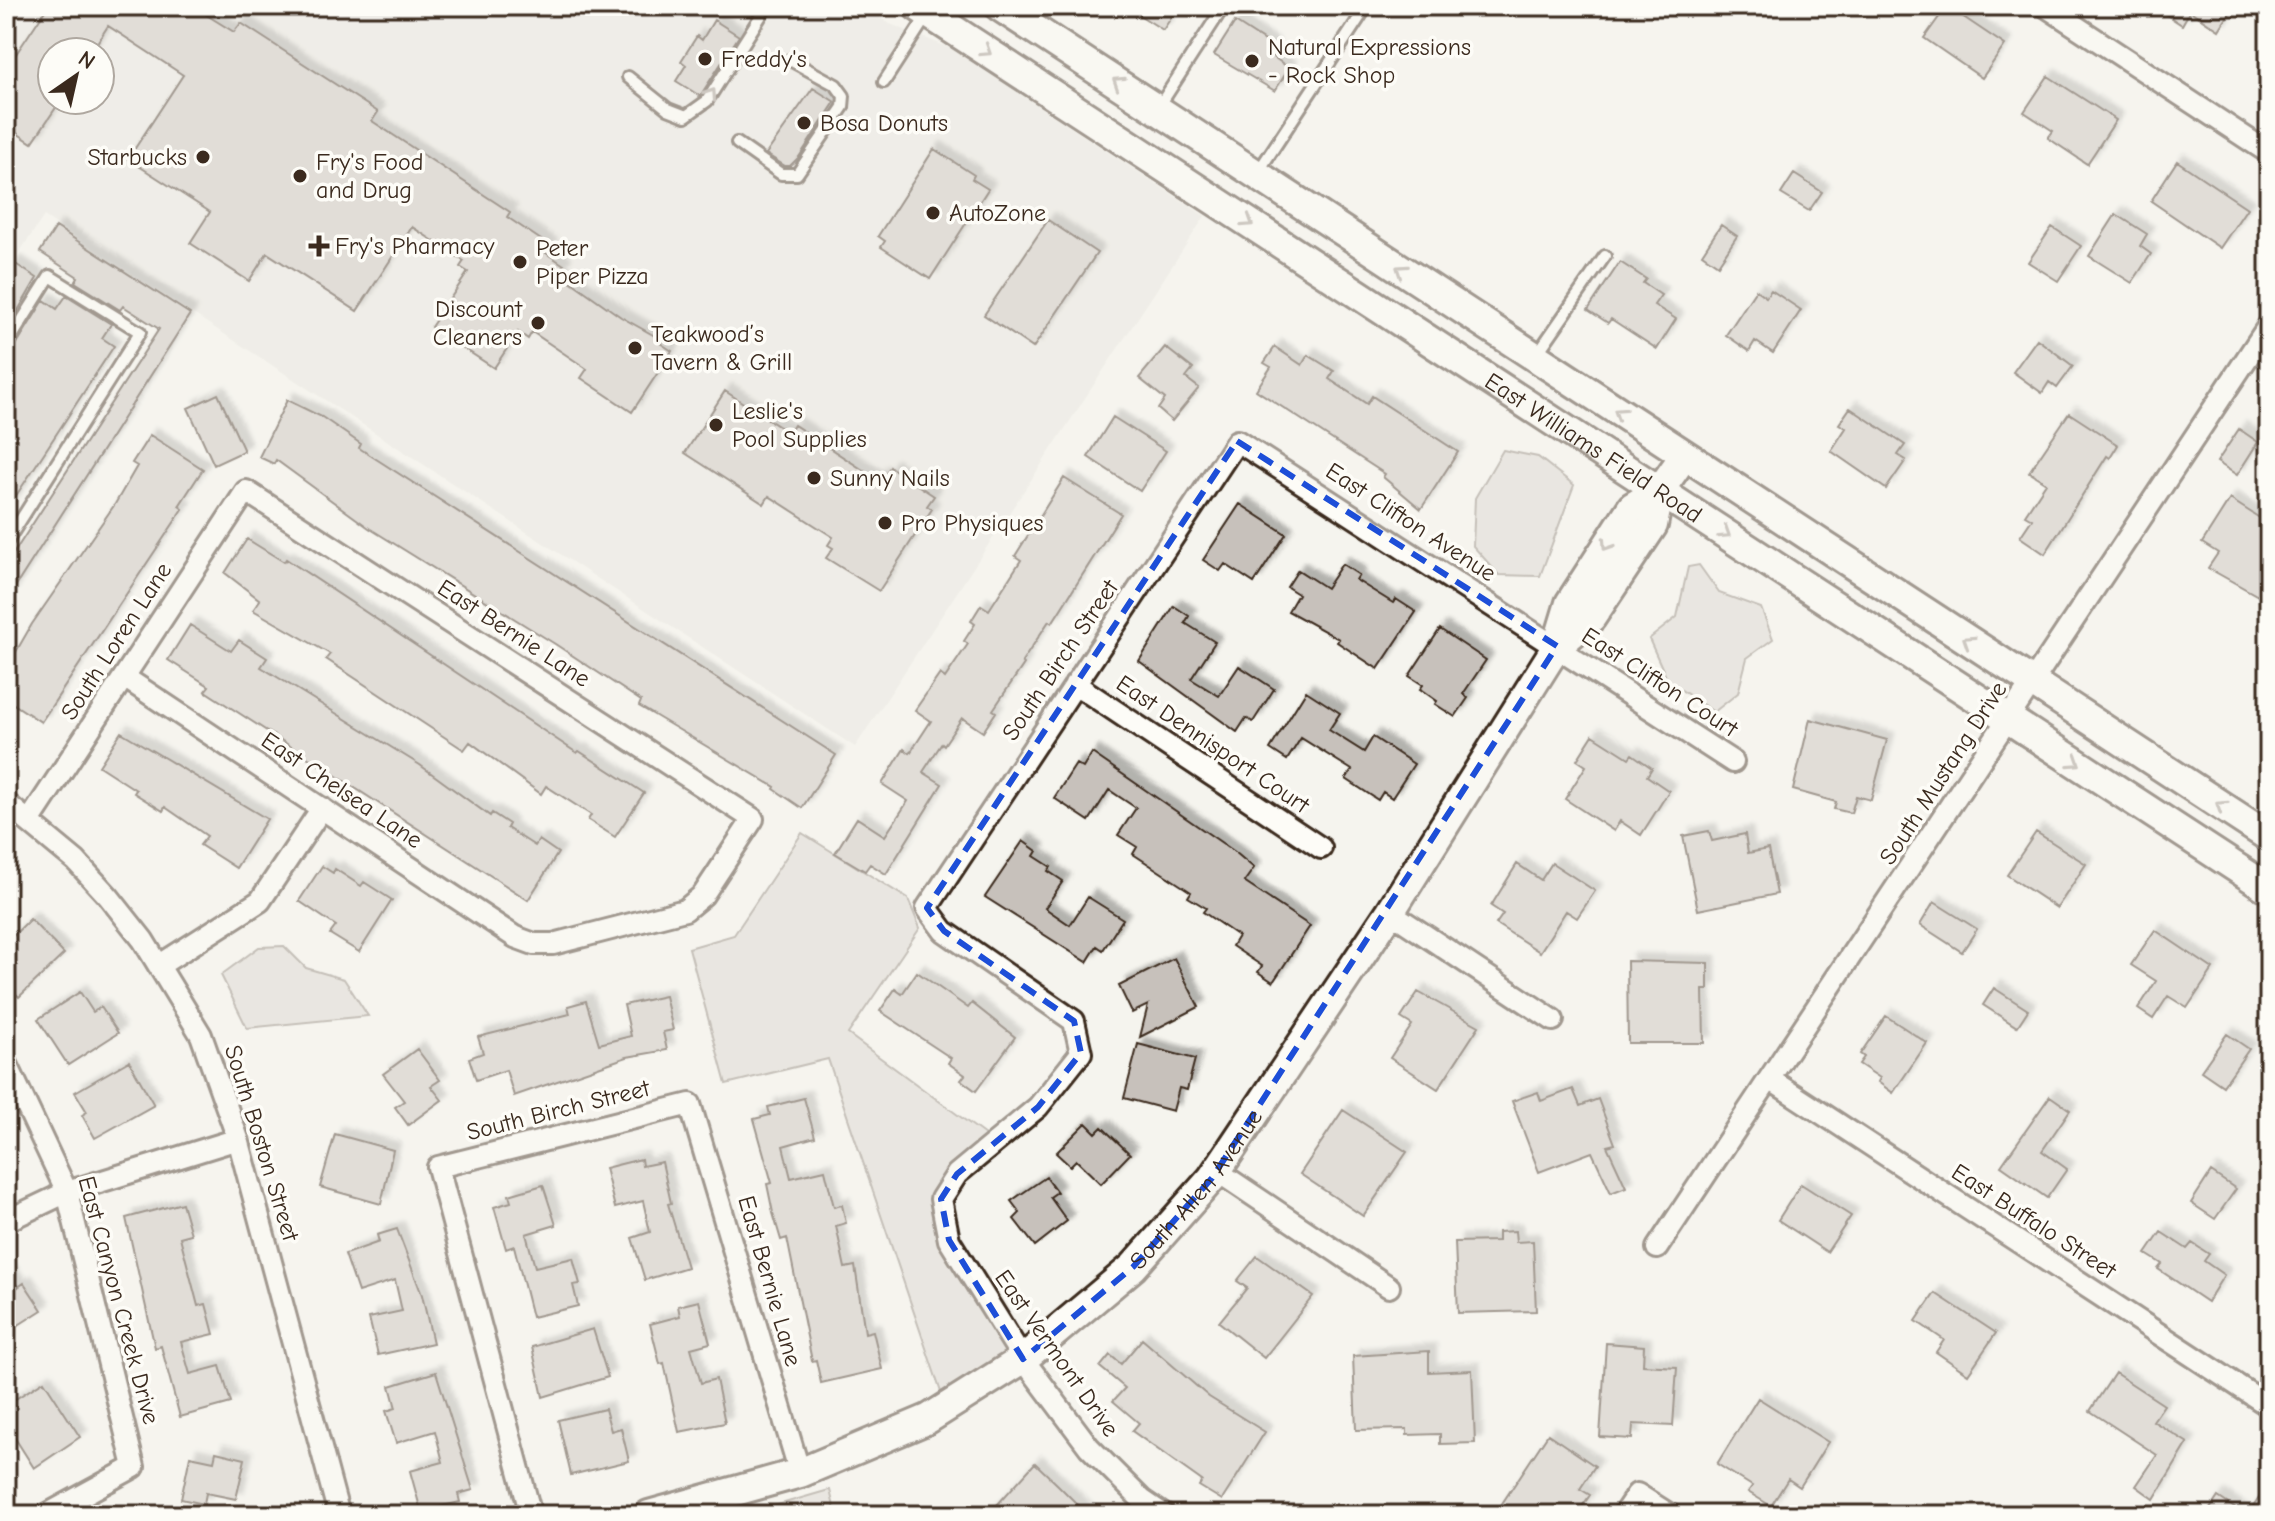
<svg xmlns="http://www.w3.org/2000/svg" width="2275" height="1521" font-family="'Comic Neue',sans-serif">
  <defs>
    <filter id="shadow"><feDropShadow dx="7" dy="-7" stdDeviation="2" flood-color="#0004"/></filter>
  </defs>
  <rect width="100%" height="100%" fill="#f5f4ee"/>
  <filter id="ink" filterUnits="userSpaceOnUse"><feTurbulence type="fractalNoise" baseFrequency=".0125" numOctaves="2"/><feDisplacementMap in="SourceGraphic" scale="16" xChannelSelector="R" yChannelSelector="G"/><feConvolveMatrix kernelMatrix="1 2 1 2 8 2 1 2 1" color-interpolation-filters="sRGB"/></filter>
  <g filter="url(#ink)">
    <path fill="#e7e5df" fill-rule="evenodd" d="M6,6h856l28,18 60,24 255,168 -350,531 -811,-531 -38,56zM52,52h48v48h-48z"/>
    <path fill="#dad6d0" stroke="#8a8077" stroke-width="2" d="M1503,450l35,7 36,28 -34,91 -41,-1 -26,-29 2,-48z
      M1699,565l20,28 42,15 12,31 -26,19 -9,35 -24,19 -46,-31 -19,-42 28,-22 11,-50z
      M802,833l106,66 12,29 -72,106 148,109 -55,56 8,41 74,119 -77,48 -118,-348 -102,25 -37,-136 45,-13z
      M284,946l22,22 38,11 24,37 -121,12 -26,-53 38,-28z
      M830,1490l6,25h-93l86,-25z"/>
    <path fill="#c7c1bb" stroke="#3b2a1e" stroke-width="2" filter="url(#shadow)" d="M48,6h144l42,26 7,-9 137,89 -6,9 138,91 -3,5 43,29 -4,7 18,12 -5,8 62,44 41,23 -2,3 12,8 -40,61 -51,-34 6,-9 -55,-37 -4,7 -10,-7 -24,36 -63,-41 37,-55 -8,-5 4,-6 -52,-34 -55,84 -90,-58 -18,28 -59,-38 20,-31 -82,-53 55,-84 -75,-49 -17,26h-39v48h9l-29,43 -26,-17v-57z
      M1125,6h54l-16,24z
      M1947,6l58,39 -23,33 -58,-40z
      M2153,6h81l-15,24 -29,-19 -8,14z
      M714,20l25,16 -39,60 -24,-15 10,-16 -5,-4 16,-25 5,4z
      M1235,22l37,24 -3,8 20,14 -14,23 -61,-36z
      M2048,76l68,44 -29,44 -39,-26 5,-7 -29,-19z
      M813,88l22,14 -36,55 -9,9h-5l-19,-12z
      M934,149l40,26 -2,4 16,10 -58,90 -49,-32 4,-6 -7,-5z
      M2177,161l70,47 -27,40 -69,-47z
      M1794,174l28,18 -13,19 -28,-17z
      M2116,214l31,20 -7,12 11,8 -19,29 -43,-27z
      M1048,220l49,33 -64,95 -49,-33z
      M1721,225l16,11 -19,29 -16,-11z
      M56,227l134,87 -184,287v-36l153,-236 -36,-23 -3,4 -45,-28 3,-5 -38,-25z
      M2052,227l29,19 -23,35 -30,-19z
      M1620,262l26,17 -3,4 18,12 -7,10 22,14 -19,30 -46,-30 -3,4 -20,-13z
      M14,263l23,15 -31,53v-55z
      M1756,290l10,7 5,-7 30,20 -28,43 -18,-12 -6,10 -23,-16z
      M66,296l45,28 -9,14 12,8 -108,165v-157l7,-4 31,-50 13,9z
      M2037,339l36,27 -16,22 -8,-6 -7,11 -29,-21z
      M1165,347l28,22 -7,9 13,10 -27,33 -14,-12 7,-10 -26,-21z
      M1275,347l27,18 6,-10 26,16 -5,8 38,25 5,-8 86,56 -37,57 -38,-32 2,-3 -129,-84 15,-23 -7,-4z
      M725,391l64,42 5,-8 83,54 3,-6 5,3 5,-9 44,29 -7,10 5,3 -53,82 -53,-33 7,-10 -5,-3 5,-8 -64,-41 -5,8 -79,-51z
      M218,394l26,57 -30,14 -26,-57z
      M287,400l35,17 39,27 -2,4 477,307 -34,53 -28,-19 1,-2 -121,-72 -15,-9 2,-5 -86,-57 -186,-116 -93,-68 -2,4 -15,-7z
      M1850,408l55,37 -7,10 8,5 -20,29 -55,-38 15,-23 -7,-4z
      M2069,413l49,32 -8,13 -3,-2 -62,98 -25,-17 12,-18 -7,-4 21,-32 -17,-11z
      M1113,417l53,34 -26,40 -52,-34z
      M2239,429l19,13 -21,33 -20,-13z
      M150,435l53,34 -24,37 4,3 -142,213 -35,-23v-30l26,-45 83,-120 22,-38 -5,-3z
      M1064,478l57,36 -69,109 -3,-2 -27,41 2,2 -31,46 3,2 -13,20 -21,-14 -18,27 -2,-2 -19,29 19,12 -56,90 -16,-10 -5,7 -30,-18 22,-35 28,18 23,-35 -26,-17 22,-35 6,4 21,-32 -16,-11 25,-36 5,4 23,-34 -4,-3 11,-17 -4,-3 10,-16 8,5 32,-50 -6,-4z
      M2230,499l39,25v78l-61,-34 10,-15 -16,-10z
      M1240,504l46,30 -32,49 -29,-19 -5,7 -17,-11z
      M247,539l37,23 2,-3 291,194 2,-2 65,42 -29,44 -27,-17 3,-5 -45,-29 -5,8 -71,-52 -6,8 -138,-91 4,-5 -77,-44 7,-10 -35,-27z
      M1342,564l17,11 -3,5 37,23 3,-4 20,13 -38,57 -41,-27 2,-3 -51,-28 10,-17 -11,-7 11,-17 28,18z
      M1174,606l15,10 -4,7 30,19 -24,37 28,17 20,-30 35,23 -21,33 -7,-4 -9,14 -98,-71z
      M190,625l41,26 8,-11 28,18 -6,9 159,98 70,51 2,-3 17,11 -2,4 28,18 4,-6 19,13 -30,47 -323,-209 4,-5 -41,-26z
      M1440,629l46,31 -23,34 5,4 -13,19 -20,-13 2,-3 -17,-12 3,-4 -14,-9z
      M1306,691l34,22 -11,17 35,22 9,-15 41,27 -22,34 -9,-6 -5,8 -32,-21 6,-9 -51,-32 -14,22 -17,-11z
      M1810,719l77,21 -16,60 -15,-4 -5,17 -17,-4 2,-7 -43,-12z
      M121,732l146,87 -31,49 -36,-23 7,-9 -42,-29 -2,4 -29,-18 2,-3 -37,-24z
      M1593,735l36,23 3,-4 20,14 -5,8 22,15 -28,44 -21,-14 -6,10 -49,-32 21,-33 -9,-6z
      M1092,753l143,99 19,16 -10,14 66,44 -37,56 -15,-10 4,-6 -30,-20 6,-10 -35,-24 3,-4 -18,-11 3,-5 -58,-38 4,-7 -19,-12 18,-27 -27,-18 -20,31 -35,-23 22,-34 7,4z
      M1709,831l3,10 33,-7 3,19 20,-4 9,45 -79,16 -15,-74z
      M2036,832l50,32 -29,44 -50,-33z
      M1023,841l14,10 -3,5 17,11 -3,4 15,10 -18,27 25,17 18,-28 35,22 -20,31 -6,-4 -10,16 -102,-65z
      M1552,863l43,28 -18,27 -11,-7 -26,41 -44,-28 7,-10 -12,-8 26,-42 24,16z
      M322,866l11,7 2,-4 26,17 3,-4 28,18 -33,52 -29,-18 6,-8 -37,-25z
      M1934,902l43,27 -15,23 -42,-27z
      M30,919l34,35 -45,43 -13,-13v-41z
      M2155,930l58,39 -26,39 -19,-12 -15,23 -15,-10 18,-28 -25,-16z
      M1174,958l25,49 -59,30 8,-32 -16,8 -13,-27z
      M1627,961l81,2v27h-5l1,53h-76z
      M917,972l51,36 4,-5 43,34 -39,54 -15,-11 4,-5 -17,-12 3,-5 -71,-47 15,-22 7,5z
      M1994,988l34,22 -11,17 -34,-22z
      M80,992l13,20 8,-5 17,26 -50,32 -30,-46z
      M1418,992l61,34 -41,63 -48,-31 22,-33 -11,-7z
      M665,996l8,34 -10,2 4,18 -40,7 -113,39 -8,-26 -30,10 -7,-22 14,-5 -5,-16 92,-23 -2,-8 18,-5 13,43 32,-8 -7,-31z
      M1886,1016l41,27 -34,50 -15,-11 2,-4 -21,-14 5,-7 -4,-3z
      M2227,1034l22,15 -26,37 -22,-15z
      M1138,1044l57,15 -8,31 -8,-2 -6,23 -49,-13z
      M417,1049l23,31 -9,6 11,14 -34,25 -13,-18 9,-6 -21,-27z
      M129,1061l25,44 -59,33 -13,-23 5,-3 -12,-20z
      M1573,1089l7,17 18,-7 17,45 -8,2 19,41 -15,6 -19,-41 -53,20 -27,-71 26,-9 3,9z
      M2050,1096l20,14 -28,41 25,18 -20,29 -46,-32z
      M804,1098l11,39 -32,9 8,32 34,-8 9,37 8,-2 4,18 -10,3 9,42 10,-2 10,67 8,-2 9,38 -61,14 -5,-23 -4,1 -25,-123 -6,2 -8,-27 -6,-29 5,-1 -18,-64 16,-4 -2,-8z
      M1343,1110l64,42 -44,64 -63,-42z
      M1086,1123l10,10 6,-6 28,27 -29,30 -25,-24 -6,6 -14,-13z
      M335,1134l58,16 -12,54 -61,-17z
      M641,1159l1,7 20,-4 9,41 -3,1 19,63 -42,13 -13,-42 18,-6 -7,-31 -28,7 -10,-40z
      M2211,1172l25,17 -21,30 -24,-16z
      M1046,1177l11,15 -7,5 17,24 -32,25 -21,-27 6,-6 -9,-12z
      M1801,1184l50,32 -24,36 -49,-32z
      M543,1185l13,40 -30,9 9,33 38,-9 7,26 -7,1 5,21 -46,11 -18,-71 -8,3 -12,-42 17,-5 -2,-7z
      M182,1203l9,31 -11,3 18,69 8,-2 8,30 -33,8 9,32 30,-8 11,37 -51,14 -19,-71 -6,2 -29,-130z
      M397,1229l25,66 11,48 -55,12 -9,-37 33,-7 -7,-31 -37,12 -13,-38 34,-12 -2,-7z
      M1515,1231l1,11 17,-1 3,70 -78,2 -3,-71 43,-1v-9z
      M2161,1232l26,17 5,-6 17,11 -5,7 20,14 -17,27 -49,-33 4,-5 -16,-10z
      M1257,1256l56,40 -49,62 -45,-36 28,-34 -10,-7z
      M6,1268l12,19 6,-4 18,27 -36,23z
      M1935,1293l61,40 -28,41 -32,-22 8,-12 -28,-19z
      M699,1301l11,42 -19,5 10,35 15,-4 9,44 -46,9 -15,-69 -4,1 -10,-40 30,-8 -2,-10z
      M593,1329l15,48 -65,20 -11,-50z
      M1142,1339l67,58 56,35 -43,68 -23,-14 3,-5 -70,-50 7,-8 -26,-22 12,-13 -25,-21 10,-12 11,9z
      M1606,1343l38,3 -1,19 34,2 -4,59 -40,-2 -1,15 -32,-2z
      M1429,1351v21l43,-2 3,73 -35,1v-10l-33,1v-6l-51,1 -3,-74z
      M436,1372l37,118 -15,4 2,8 -39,9 -11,-40 33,-9 -8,-31 -39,12 -10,-32 10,-3 -6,-22z
      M2115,1373l49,32 -11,16 35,22 -34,56 -18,-13 21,-31 -67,-44z
      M44,1381l36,56 -46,31 -28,-44v-19z
      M1758,1398l70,44 -28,45 -12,-8 -17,27 -23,-14 4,-6 -35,-22z
      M605,1409l6,22 10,-3 8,33 -58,14 -13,-55z
      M1548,1434l47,32 -15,23 10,6 -14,20h-68l-9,-7z
      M216,1452l29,7 -9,40 -30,-6 -2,11 -23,-5 9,-43 24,5z
      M1035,1463l24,23 29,29h-100z
      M2269,1482v33h-22z
      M2218,1497l27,18h-39z"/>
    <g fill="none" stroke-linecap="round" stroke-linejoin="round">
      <defs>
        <path id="lane" d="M628,77l40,32 18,7 21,-15 60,-95
          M884,82l42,-65
          M1158,108l66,-102
          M737,143l44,31h16l46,-67 1,-11 -8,-11 -46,-25
          M1258,172l109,-166
          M6,346l44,-70 90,56 -134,211
          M1535,357l70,-101"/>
        <path id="street" d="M2045,6l224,147
          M1075,684l246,164
          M6,803l70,58 33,36 34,43 58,95 37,104 101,376
          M30,820l216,-329 507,328 -50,76 -18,15 -132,34h-19l-19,-7 -391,-260
          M1390,912l163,108
          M160,965l100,-64 62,-93
          M6,1062l61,130 67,275 -88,48
          M1771,1080l498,326
          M1217,1171l172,116
          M6,1221l61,-29 171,-53
          M1657,1248l612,-923
          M531,1515l-93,-348 252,-63 110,369
          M1164,1515l-22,-15 -53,-53 -66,-88 -74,-119 -8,-41 16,-25 81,-67 43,-54 -7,-32 -130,-90 -17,-23 310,-467 496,321
          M1623,1515l14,-21 33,21"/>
        <g id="secondary">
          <path id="s1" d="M917,6l1352,883"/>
          <path d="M999,6l1270,831"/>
          <path d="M1557,646l34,-28 62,-93 7,-35 24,-34"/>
          <path id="s2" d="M649,1515l151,-42 128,-54 95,-60 110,-92 79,-89 178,-266 167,-266 13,-43 62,-96 28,-17"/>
        </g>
      </defs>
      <use href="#lane" stroke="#3b2a1e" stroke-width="16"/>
      <use href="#street" stroke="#3b2a1e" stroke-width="26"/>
      <use href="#secondary" stroke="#3b2a1e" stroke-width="34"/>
      <use href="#lane" stroke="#fdfcf7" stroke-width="10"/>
      <use href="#street" stroke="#fdfcf7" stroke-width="20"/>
      <use href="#secondary" stroke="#fdfcf7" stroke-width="28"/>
    </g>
    <defs><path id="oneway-chevron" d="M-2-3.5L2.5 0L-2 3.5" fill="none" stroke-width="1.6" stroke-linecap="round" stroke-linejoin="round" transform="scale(2)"/></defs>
    <g stroke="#9c938a">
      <use href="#oneway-chevron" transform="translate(986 51) rotate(33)"/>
      <use href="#oneway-chevron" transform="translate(1118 82) rotate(-147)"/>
      <use href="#oneway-chevron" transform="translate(711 94) rotate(-56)"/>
      <use href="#oneway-chevron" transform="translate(1248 222) rotate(33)"/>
      <use href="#oneway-chevron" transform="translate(1401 270) rotate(-146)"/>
      <use href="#oneway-chevron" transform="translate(1619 413) rotate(-147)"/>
      <use href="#oneway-chevron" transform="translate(1725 533) rotate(33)"/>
      <use href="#oneway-chevron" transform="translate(1607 545) rotate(123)"/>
      <use href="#oneway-chevron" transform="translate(1968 641) rotate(-147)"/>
      <use href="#oneway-chevron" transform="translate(2075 762) rotate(33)"/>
      <use href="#oneway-chevron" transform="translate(2221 806) rotate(-147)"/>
    </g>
  </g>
  <path d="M0 0H2275V1521H0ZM1237,441l320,205 -345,532 -79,89 -110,92 -74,-119 -8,-41 16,-25 81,-67 43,-54 -7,-32 -130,-90 -17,-23z" fill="#f5f4ee" fill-opacity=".55" fill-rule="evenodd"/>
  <path fill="none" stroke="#1d4ed8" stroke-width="6" stroke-dasharray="16 10" stroke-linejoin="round" d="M1237,441l320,205 -345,532 -79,89 -110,92 -74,-119 -8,-41 16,-25 81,-67 43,-54 -7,-32 -130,-90 -17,-23z"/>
  <g fill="#3b2a1e" stroke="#fdfcf7" stroke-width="3">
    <circle cx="705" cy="59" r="8"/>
    <circle cx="1252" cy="61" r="8"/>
    <circle cx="804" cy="123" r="8"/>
    <circle cx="203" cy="157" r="8"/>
    <circle cx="300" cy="176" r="8"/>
    <circle cx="933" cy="213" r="8"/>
    <path d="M315 234h8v8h8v8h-8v8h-8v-8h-8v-8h8z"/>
    <circle cx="520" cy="262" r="8"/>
    <circle cx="538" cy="323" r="8"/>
    <circle cx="635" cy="348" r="8"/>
    <circle cx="716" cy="425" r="8"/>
    <circle cx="814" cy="478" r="8"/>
    <circle cx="885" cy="523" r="8"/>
  </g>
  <g text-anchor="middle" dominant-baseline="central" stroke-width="7" stroke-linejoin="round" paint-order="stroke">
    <g font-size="24" fill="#3b2a1e" stroke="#fdfcf7" text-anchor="start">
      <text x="1268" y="47">Natural Expressions<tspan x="1268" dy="28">- Rock Shop</tspan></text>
      <text x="721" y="59">Freddy's</text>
      <text x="820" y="123">Bosa Donuts</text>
      <text x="187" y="157" text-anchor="end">Starbucks</text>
      <text x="316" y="162">Fry's Food<tspan x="316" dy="28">and Drug</tspan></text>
      <text x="949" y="213">AutoZone</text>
      <text x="335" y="246">Fry's Pharmacy</text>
      <text x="536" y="248">Peter<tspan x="536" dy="28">Piper Pizza</tspan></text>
      <text x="522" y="309" text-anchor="end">Discount<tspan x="522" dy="28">Cleaners</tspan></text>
      <text x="651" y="334">Teakwood’s<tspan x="651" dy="28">Tavern &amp; Grill</tspan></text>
      <text x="732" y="411">Leslie's<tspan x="732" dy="28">Pool Supplies</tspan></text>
      <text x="830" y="478">Sunny Nails</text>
      <text x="901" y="523">Pro Physiques</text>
    </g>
    <g font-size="24" fill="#3b2a1e" stroke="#fdfcf7">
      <text stroke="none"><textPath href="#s1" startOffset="808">East Williams Field Road</textPath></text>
      <text transform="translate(1411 522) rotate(33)">East Clifton Avenue</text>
      <text transform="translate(514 633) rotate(33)">East Bernie Lane</text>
      <text transform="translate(116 641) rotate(-57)">South Loren Lane</text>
      <text transform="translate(1060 660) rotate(-56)">South Birch Street</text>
      <text transform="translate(1660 682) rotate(33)">East Clifton Court</text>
      <text transform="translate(1213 744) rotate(34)">East Dennisport Court</text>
      <text transform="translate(1943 773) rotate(-57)">South Mustang Drive</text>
      <text transform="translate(342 790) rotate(34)">East Chelsea Lane</text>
      <text transform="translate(558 1110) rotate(-14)">South Birch Street</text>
      <text transform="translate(262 1143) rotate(73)">South Boston Street</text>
      <text stroke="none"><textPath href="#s2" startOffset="652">South Allen Avenue</textPath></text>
      <text transform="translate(2034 1221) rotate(33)">East Buffalo Street</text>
      <text transform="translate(770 1281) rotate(74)">East Bernie Lane</text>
      <text transform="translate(119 1300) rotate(75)">East Canyon Creek Drive</text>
      <text transform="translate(1057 1353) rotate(55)">East Vermont Drive</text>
    </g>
  </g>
  <rect width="2275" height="1521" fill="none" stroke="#fdfcf7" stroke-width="32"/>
  <rect x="16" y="16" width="2243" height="1489" fill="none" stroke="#3b2a1e" stroke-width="3" filter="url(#ink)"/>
  <g transform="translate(76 76) rotate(34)"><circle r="38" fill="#fdfcf7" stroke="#afa8a0" stroke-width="2"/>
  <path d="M0-6L14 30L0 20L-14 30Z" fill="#3b2a1e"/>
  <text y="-12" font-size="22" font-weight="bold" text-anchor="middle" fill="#3b2a1e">N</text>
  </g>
</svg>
